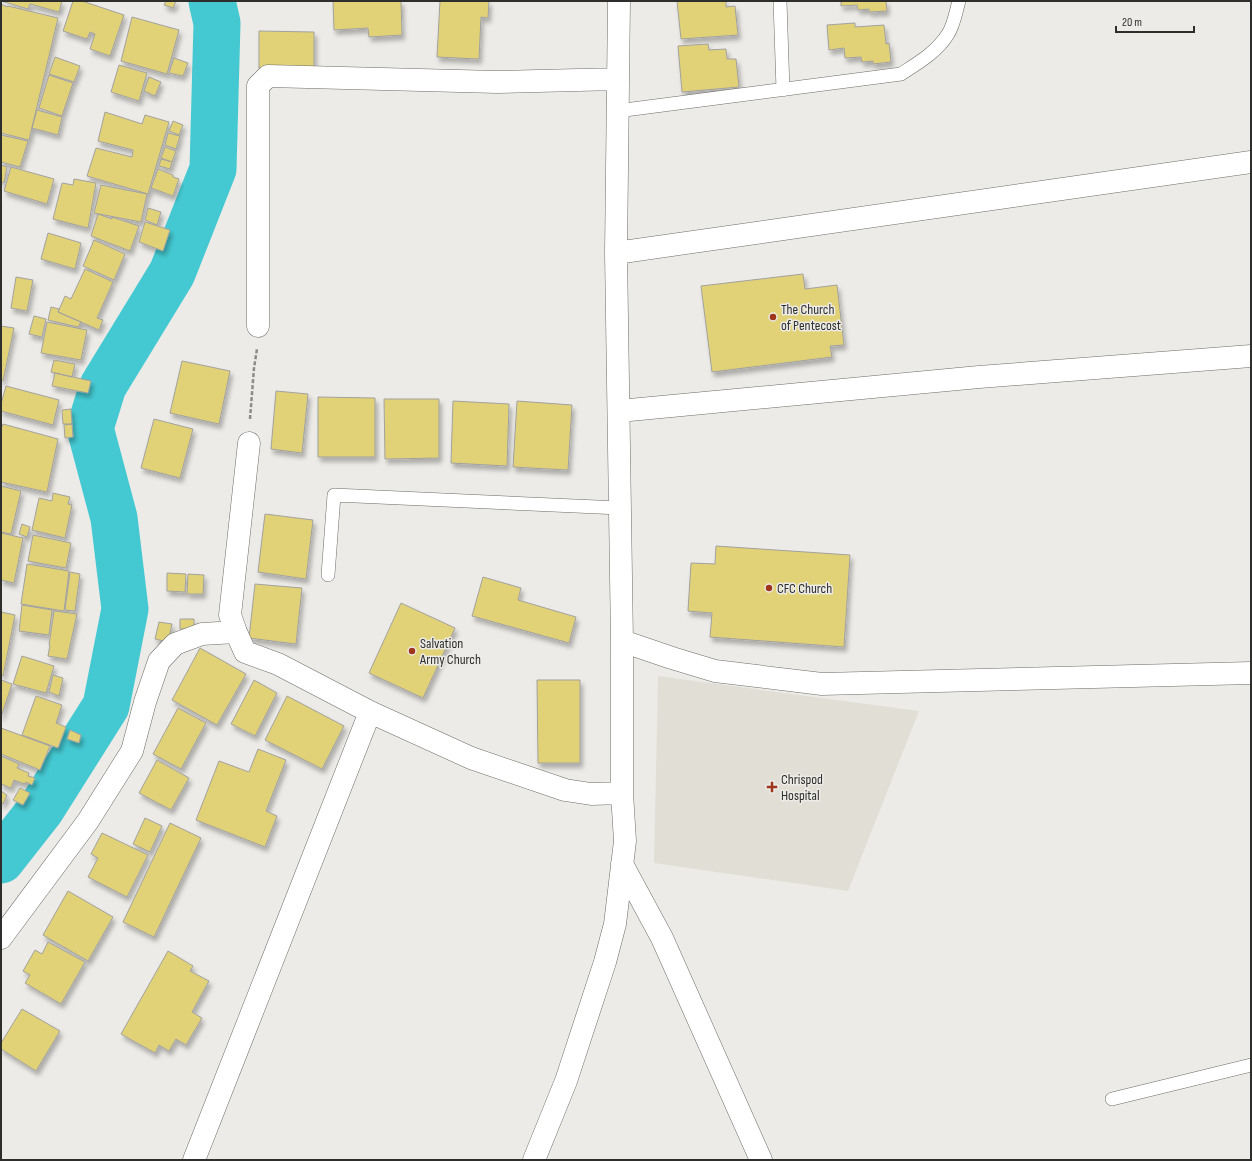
<svg xmlns="http://www.w3.org/2000/svg" width="1252" height="1161" font-family="'Sofia Sans Condensed',sans-serif">
  <defs>
    <filter id="shadow"><feDropShadow dx="2.5" dy="4.5" stdDeviation="2" flood-color="#0004"/></filter>
  </defs>
  <rect width="100%" height="100%" fill="#ecebe7"/>
  <path fill="#e1dfd5" d="M658,676l261,35 -71,180 -194,-28z"/>
  <g fill="none" stroke-linecap="round" stroke-linejoin="round">
    <path stroke="#44c9d2" stroke-width="47" d="M1,860l40,-51 65,-103 19,-97 -11,-91 -24,-90 13,-42 69,-113 41,-104 4,-146 -5,-22"/>
  </g>
  <path fill="#e2d277" stroke="#a2a19e" filter="url(#shadow)" d="M1,1h61l-3,11 -29,-8 -2,5z
    M73,1h9l42,14 -14,41 -20,-7 5,-15 -5,-2 -3,7 -24,-8z
    M166,1h10l-3,7 -9,-3z
    M333,1h68l1,34 -33,2 -1,-9 -34,2z
    M440,1h49l-1,17 -7,-1 -2,42 -42,-2z
    M677,1h49v6l9,-1 3,29 -57,4z
    M841,1h45l1,10 -18,1v-3l-11,1 -1,-5 -16,1z
    M1,4l6,3 1,-1 50,12 -29,122 -28,-7z
    M132,17l47,13 -12,44 -46,-13z
    M855,23v4l29,-2 2,19 3,-1 2,19 -18,2v-3l-11,1 -1,-5 -16,1 -1,-10 -15,2 -2,-25z
    M259,31l55,1v36h-55z
    M708,44l1,6 17,-1 1,10h9l3,28 -57,5 -4,-46z
    M55,57l25,9 -6,16 -25,-8z
    M174,58l14,5 -5,13 -14,-3z
    M119,65l28,8 -8,28 -28,-9z
    M49,75l24,8 -11,33 -23,-8z
    M149,77l12,5 -6,14 -11,-5z
    M37,110l25,7 -4,18 -26,-7z
    M105,112l37,12 3,-9 24,7 -21,72 -61,-18 9,-28 36,9 1,-7 -35,-9z
    M173,121l10,4 -4,10 -10,-4z
    M168,133l12,3 -4,13 -11,-4z
    M1,135l27,6 -8,26 -19,-5z
    M165,147l11,4 -4,11 -11,-4z
    M161,159l11,3 -2,7 -11,-3z
    M1,165l6,2 -3,16 -3,-1z
    M11,167l43,12 -7,25 -43,-13z
    M158,169l15,6v2l6,2 -6,17 -22,-8z
    M74,179l22,4 -8,45 -35,-9 9,-36 11,2z
    M101,185l46,9 -6,28 -47,-9z
    M148,208l13,4 -4,13 -12,-5z
    M98,214l14,5v-2l27,9 -9,25 -39,-15z
    M145,222l25,8 -7,21 -24,-9z
    M48,233l33,10 -6,26 -34,-10z
    M94,240l31,14 -11,26 -31,-14z
    M85,269l28,13 -16,36 6,2 -4,10 -41,-18 7,-16 6,3z
    M803,274l2,15 32,-4 7,60 -14,1 2,11 -120,15 -11,-86z
    M16,277l17,3 -6,31 -16,-3z
    M51,307l8,2 -1,3 23,10 -3,5 -30,-7z
    M34,316l12,3 -4,18 -13,-3z
    M47,322l40,8 -6,30 -40,-7z
    M1,326l13,2 -11,53 -2,-1z
    M54,360l21,4 -3,13 -21,-5z
    M182,361l48,10 -11,53 -49,-11z
    M55,373l36,8 -3,12 -36,-7z
    M6,386l53,14 -6,25 -52,-14v-7z
    M276,391l32,3 -6,59 -31,-4z
    M318,397l57,1v59h-57z
    M384,399h55v59l-54,1z
    M453,401l56,3 -2,62 -56,-3z
    M517,401l55,4 -4,65 -55,-3z
    M71,409l1,15h-9l-1,-14z
    M154,419l39,10 -13,49 -39,-10z
    M3,424l55,15 -11,53 -46,-10v-53z
    M72,424l1,13 -8,1 -1,-13z
    M1,486l20,5 -10,43 -10,-2z
    M53,493l17,4 -2,7 4,1 -7,33 -33,-8 7,-32 13,3z
    M265,514l48,6 -7,59 -48,-7z
    M22,524l8,3 -3,10 -8,-3z
    M1,533l22,5 -9,45 -13,-3z
    M33,535l38,8 -5,25 -38,-7z
    M716,546l134,9 -6,92 -134,-10 2,-24 -24,-2 3,-48 24,1z
    M27,564l42,7 -5,40 -43,-7z
    M70,572l10,2 -5,37 -10,-1z
    M167,573l19,1 -1,18 -18,-1z
    M188,574l16,1 -1,19h-16z
    M483,577l38,11 -3,12 58,17 -7,26 -97,-27z
    M255,584l47,4 -6,56 -47,-6z
    M401,603l54,25 -32,70 -54,-25z
    M22,605l30,5 -3,25 -30,-4z
    M54,611l23,3 -10,45 -19,-3 2,-11h-1z
    M1,612l14,3 -12,61 -2,-1z
    M180,619h14v10h-14z
    M159,622l13,2 -4,18 -13,-3z
    M200,648l46,26 -29,51 -45,-25z
    M22,656l32,10 -8,27 -33,-9z
    M53,675l10,3 -4,18 -10,-4z
    M1,680l11,4 -11,33z
    M254,680l23,13 -22,43 -24,-12z
    M537,680h43v83h-42z
    M36,696l26,9 -6,18 10,4 -8,21 -36,-13z
    M287,696l57,30 -22,43 -57,-29z
    M178,708l28,15 -25,46 -28,-15z
    M1,728l49,18 -10,24 -39,-16z
    M70,730l11,5 -2,8 -12,-4z
    M258,749l28,11 -20,51 11,5 -12,31 -69,-27 23,-59 30,11z
    M1,756l18,8 -2,4 12,5 -1,3 7,2 -3,7 -6,-3 -1,2 -11,-4 -3,8 -10,-4z
    M157,760l32,18 -18,32 -32,-17z
    M20,788l10,5 -7,12 -10,-5z
    M1,791l6,4 -4,9 -2,-1z
    M145,818l17,8 -12,26 -17,-8z
    M170,823l31,15 -47,99 -31,-15z
    M102,833l46,22 -21,42 -39,-20 10,-19 -7,-4z
    M68,891l45,26 -25,44 -45,-26z
    M48,942l37,20 -24,42 -36,-21 5,-8 -7,-4 12,-21 7,4z
    M168,951l25,15 -3,5 19,10 -17,31 10,6 -16,27 -10,-6 -7,12 -10,-6 -4,8 -34,-19z
    M22,1009l38,22 -24,40 -35,-22v-6z"/>
  <g fill="none" stroke-linecap="round" stroke-linejoin="round">
    <defs>
      <path id="lane" d="M780,1l3,89
        M617,111l284,-37c17,-11 36,-22 47,-40 6,-9 8,-23 11,-33
        M328,575l6,-80 286,13
        M1112,1099l139,-34"/>
      <path id="street" d="M616,253l635,-91
        M258,326v-240l10,-10 229,6 121,-3
        M619,411l360,-34 272,-21
        M249,443l-19,172 6,17 9,20 33,12 92,48 101,46 94,32 26,4 31,-1
        M622,641l50,17 43,13 107,13 429,-11
        M622,864l40,74 99,222
        M1,938l87,-117 44,-70 13,-49 14,-41 16,-17 27,-10 34,-2
        M194,1160l176,-448
        M534,1160l32,-79 39,-119 10,-38 10,-83 -3,-48v-152l-6,-388 3,-252"/>
    </defs>
    <use href="#lane" stroke="#6d6c69" stroke-width="14"/>
    <use href="#street" stroke="#6d6c69" stroke-width="23"/>
    <path stroke="#8c8b88" stroke-width="2.5" stroke-dasharray="4 2" stroke-linecap="butt" d="M250,419l4,-51 3,-19"/>
    <use href="#lane" stroke="#fff" stroke-width="13"/>
    <use href="#street" stroke="#fff" stroke-width="22"/>
  </g>
  <g fill="#9e351c" stroke="#ecebe7" stroke-width="1.5">
    <circle cx="773" cy="317" r="4"/>
    <circle cx="769" cy="588" r="4"/>
    <circle cx="412" cy="651" r="4"/>
    <path d="M770 781h4v4h4v4h-4v4h-4v-4h-4v-4h4z"/>
  </g>
  <g text-anchor="middle" dominant-baseline="central" stroke-width="3" stroke-linejoin="round" paint-order="stroke">
    <g font-size="14" fill="#2e2e2c" stroke="#ecebe7" text-anchor="start">
      <text x="781" y="309">The Church<tspan x="781" dy="16">of Pentecost</tspan></text>
      <text x="777" y="588">CFC Church</text>
      <text x="420" y="643">Salvation<tspan x="420" dy="16">Army Church</tspan></text>
      <text x="781" y="779">Chrispod<tspan x="781" dy="16">Hospital</tspan></text>
    </g>
  </g>
  <rect width="1252" height="1161" fill="none" stroke="#2e2e2c" stroke-width="4"/>
  <path d="M1116 26v6h78v-6" fill="none" stroke="#2e2e2c" stroke-width="2"/>
  <text x="1122" y="26" font-size="12" fill="#2e2e2c" stroke="#ecebe7" stroke-width="3" paint-order="stroke">20 m</text>
</svg>
